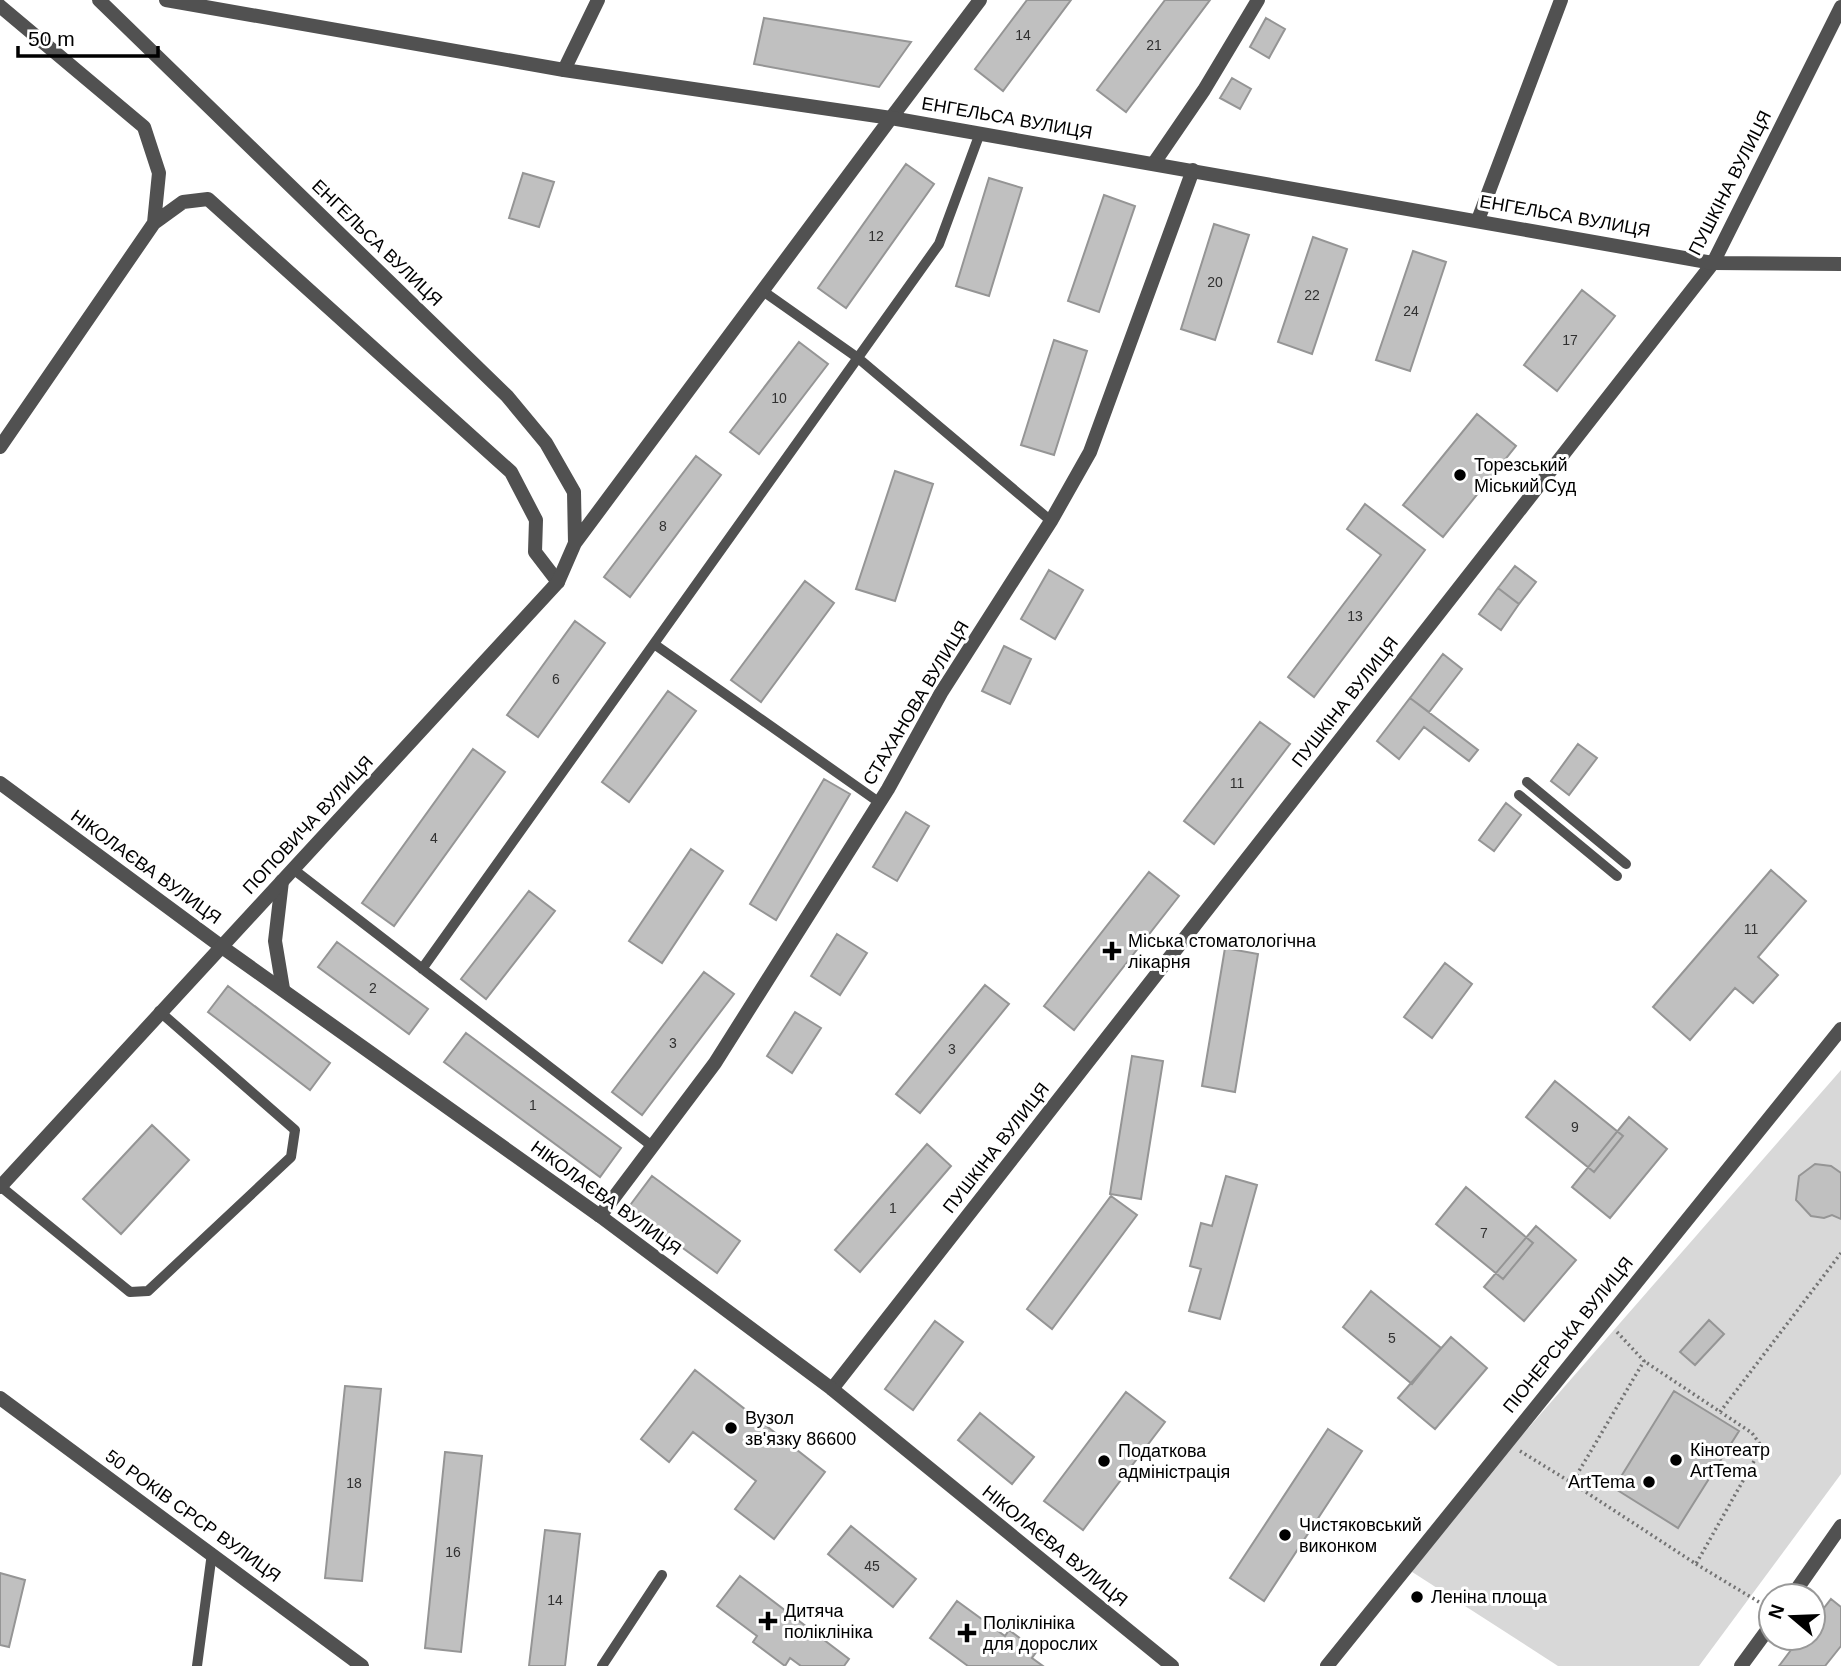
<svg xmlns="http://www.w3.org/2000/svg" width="1841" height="1666" font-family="Helvetica,sans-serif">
  <rect width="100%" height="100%" fill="#fff"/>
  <path fill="#d8d8d8" d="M1841,1070v404l-142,192h-141l-152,-98z"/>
  <path fill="#c0c0c0" stroke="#959595" stroke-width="2" d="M1027,0h44l-68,91 -28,-22z
    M1165,0h45l-84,112 -29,-22z
    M764,18l147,24 -32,45 -125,-23z
    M1266,18l19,11 -16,29 -19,-11z
    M1232,78l19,11 -11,20 -20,-11z
    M906,164l28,20 -88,124 -28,-20z
    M523,173l31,9 -15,45 -30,-9z
    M989,178l33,10 -33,108 -33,-10z
    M1104,195l31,11 -36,106 -31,-11z
    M1214,224l35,11 -34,105 -34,-11z
    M1313,237l34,12 -35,105 -34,-12z
    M1413,251l33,11 -36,109 -34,-11z
    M1582,290l33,26 -58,75 -33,-26z
    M1054,340l33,11 -33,104 -33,-10z
    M799,342l29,22 -69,90 -29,-22z
    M1477,414l39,32 -73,91 -40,-32z
    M696,456l25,19 -91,122 -26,-20z
    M895,471l38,13 -38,117 -39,-12z
    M1365,504l60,46 -111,147 -26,-20 93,-122 -34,-26z
    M1515,566l21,16 -17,22 -21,-16z
    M1049,570l34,20 -28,49 -34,-20z
    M805,581l29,22 -73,99 -30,-22z
    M1498,588l21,16 -18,26 -22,-16z
    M575,621l30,22 -67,94 -31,-22z
    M1004,646l27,13 -21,45 -28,-13z
    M1443,654l19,15 -33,43 -19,-14z
    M668,691l28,20 -67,91 -27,-20z
    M1410,698l68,52 -9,11 -45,-34 -25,32 -22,-18z
    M1260,722l30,22 -76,100 -30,-23z
    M1578,744l19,14 -28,37 -18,-14z
    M473,749l32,23 -111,154 -32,-23z
    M824,779l26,15 -74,126 -26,-16z
    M1506,803l15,12 -27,36 -15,-11z
    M906,812l23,14 -32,55 -24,-14z
    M691,849l32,22 -61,92 -33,-22z
    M1771,870l35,31 -48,56 20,18 -25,28 -18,-15 -45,52 -37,-33z
    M1149,872l30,24 -105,134 -30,-24z
    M529,891l26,20 -69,88 -25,-20z
    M837,934l30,19 -27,42 -29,-19z
    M337,942l91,67 -19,25 -91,-67z
    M1225,948l33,6 -23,138 -33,-6z
    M1445,963l27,21 -40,54 -28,-21z
    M704,972l30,22 -92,121 -30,-23z
    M985,985l24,19 -89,109 -24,-19z
    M228,986l102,77 -20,27 -102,-78z
    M795,1012l26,16 -29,45 -25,-17z
    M466,1033l155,115 -21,29 -156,-115z
    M1132,1056l31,5 -22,138 -31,-5z
    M1555,1081l68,55 -29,36 -68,-55z
    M1629,1117l38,32 -57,69 -38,-31z
    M152,1125l37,35 -68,74 -38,-35z
    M927,1144l24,22 -91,106 -25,-22z
    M1815,1164l16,2 10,7v46l-9,-4 -8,3 -13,-2 -15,-16 3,-24z
    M652,1176l88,65 -23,32 -89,-65z
    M1226,1176l31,9 -37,134 -31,-8 12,-42 -11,-3 11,-43 11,3z
    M1466,1187l67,56 -30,36 -67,-55z
    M1111,1196l26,19 -85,114 -25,-20z
    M1536,1226l40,34 -52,61 -40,-34z
    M1371,1291l70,57 -29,36 -69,-57z
    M1709,1320l15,14 -29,31 -15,-13z
    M935,1321l28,21 -50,68 -28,-21z
    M1451,1337l36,31 -52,61 -37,-31z
    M695,1370l130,102 -51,67 -39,-30 21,-28 -63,-49 -24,30 -28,-23z
    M345,1386l36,3 -19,192 -37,-3z
    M1674,1391l65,40 -61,97 -64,-40z
    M1126,1392l39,30 -82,108 -39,-29z
    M980,1413l54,44 -22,27 -54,-44z
    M1328,1429l34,22 -98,150 -34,-23z
    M445,1452l37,4 -21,196 -36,-4z
    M851,1526l65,53 -23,28 -65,-53z
    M545,1530l35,4 -15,132h-36z
    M0,1573l25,7 -16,67 -9,-2z
    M740,1576l109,83 -5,7h-43l-11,-8 -5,8 -32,-24 4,-6 -40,-30z
    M1831,1599l10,8v39l-16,20h-46l21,-28h13v-16z
    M957,1601l48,35 4,-6 28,21 -5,7 11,8h-75l-38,-28z"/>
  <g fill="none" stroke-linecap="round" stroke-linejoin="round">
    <path stroke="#737373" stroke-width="3.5" stroke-dasharray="2 3.5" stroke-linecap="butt" d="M1617,1332l27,29 -72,122 124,81 66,-117 -10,-14 -108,-72
      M1720,1412l121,-159
      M1520,1451l52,32
      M1696,1564l73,44"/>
    <path stroke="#515151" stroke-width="10" d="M763,291l95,67 193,163
      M654,644l226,159
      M1527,782l99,82
      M1519,795l98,81
      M293,869l359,277
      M422,969l517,-725 41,-111
      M0,1186l130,106 18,-1 143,-134 4,-27 -136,-119
      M197,1666l15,-113
      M602,1666l60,-91"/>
    <path stroke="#515151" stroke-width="14" d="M0,6l144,121 15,46 -5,50
      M564,70l34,-70
      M891,118l89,-118
      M1154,163l50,-73 54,-90
      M1478,220l83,-220
      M0,447l154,-224 29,-21 25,-3 303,273 25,48 -1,32 23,30
      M0,783l222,164
      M282,881l-7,60 8,48
      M600,1216l115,-153 173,-274 53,-96 110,-172 39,-69 103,-282
      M832,1389l881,-1126
      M1792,1596l49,-70
      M1327,1666l514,-637
      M1741,1666l30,-41"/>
    <path stroke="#515151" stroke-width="14" d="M99,0l408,396 39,47 28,49 1,51
      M166,0l398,70 327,48 822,145 128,1
      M1713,263l128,-256
      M222,947l378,269 232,173 340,277
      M0,1187l558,-605 17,-39 316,-425
      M0,1398l362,268"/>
  </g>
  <g fill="#000" stroke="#fff" stroke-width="2.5">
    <circle cx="1460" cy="475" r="7"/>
    <path d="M1108.5 940.5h7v7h7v7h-7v7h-7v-7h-7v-7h7z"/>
    <circle cx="731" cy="1428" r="7"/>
    <circle cx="1676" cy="1460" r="7"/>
    <circle cx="1104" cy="1461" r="7"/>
    <circle cx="1649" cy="1482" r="7"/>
    <circle cx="1285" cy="1535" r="7"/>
    <circle cx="1417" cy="1597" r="7"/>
    <path d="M764.5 1610.5h7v7h7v7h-7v7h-7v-7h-7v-7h7z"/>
    <path d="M963.5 1622.5h7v7h7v7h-7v7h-7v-7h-7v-7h7z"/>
  </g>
  <g text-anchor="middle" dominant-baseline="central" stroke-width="6" stroke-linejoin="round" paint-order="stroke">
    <g font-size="14" fill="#303030">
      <text x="1023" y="35">14</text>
      <text x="1154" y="45">21</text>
      <text x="876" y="236">12</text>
      <text x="1215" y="282">20</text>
      <text x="1312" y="295">22</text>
      <text x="1411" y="311">24</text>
      <text x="1570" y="340">17</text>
      <text x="779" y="398">10</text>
      <text x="663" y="526">8</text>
      <text x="1355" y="616">13</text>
      <text x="556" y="679">6</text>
      <text x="1237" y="783">11</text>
      <text x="434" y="838">4</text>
      <text x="1751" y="929">11</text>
      <text x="373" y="988">2</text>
      <text x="673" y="1043">3</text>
      <text x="952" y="1049">3</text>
      <text x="533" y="1105">1</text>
      <text x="1575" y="1127">9</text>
      <text x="893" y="1208">1</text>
      <text x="1484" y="1233">7</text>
      <text x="1392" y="1338">5</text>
      <text x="354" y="1483">18</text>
      <text x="453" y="1552">16</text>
      <text x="872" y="1566">45</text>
      <text x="555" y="1600">14</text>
    </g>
    <g font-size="18" fill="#000" stroke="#fff">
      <text transform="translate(1007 118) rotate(10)">ЕНГЕЛЬСА ВУЛИЦЯ</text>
      <text transform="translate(1730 183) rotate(-63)">ПУШКІНА ВУЛИЦЯ</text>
      <text transform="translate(1565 216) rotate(10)">ЕНГЕЛЬСА ВУЛИЦЯ</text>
      <text transform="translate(377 243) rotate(44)">ЕНГЕЛЬСА ВУЛИЦЯ</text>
      <text transform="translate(1345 702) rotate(-52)">ПУШКІНА ВУЛИЦЯ</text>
      <text transform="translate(916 703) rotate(-59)">СТАХАНОВА ВУЛИЦЯ</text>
      <text transform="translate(308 825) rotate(-47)">ПОПОВИЧА ВУЛИЦЯ</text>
      <text transform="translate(146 867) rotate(36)">НІКОЛАЄВА ВУЛИЦЯ</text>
      <text transform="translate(996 1148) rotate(-52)">ПУШКІНА ВУЛИЦЯ</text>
      <text transform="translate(606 1198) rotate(36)">НІКОЛАЄВА ВУЛИЦЯ</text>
      <text transform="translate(1568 1335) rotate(-51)">ПІОНЕРСЬКА ВУЛИЦЯ</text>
      <text transform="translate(193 1516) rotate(36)">50 РОКІВ СРСР ВУЛИЦЯ</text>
      <text transform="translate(1055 1546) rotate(39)">НІКОЛАЄВА ВУЛИЦЯ</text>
    </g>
    <g font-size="18" fill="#000" stroke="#fff" text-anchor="start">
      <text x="1474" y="465">Торезський<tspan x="1474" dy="21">Міський Суд</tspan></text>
      <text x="1128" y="941">Міська стоматологічна<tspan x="1128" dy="21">лікарня</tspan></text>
      <text x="745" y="1418">Вузол<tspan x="745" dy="21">зв'язку 86600</tspan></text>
      <text x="1690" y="1450">Кінотеатр<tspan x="1690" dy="21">ArtTema</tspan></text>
      <text x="1118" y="1451">Податкова<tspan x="1118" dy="21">адміністрація</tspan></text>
      <text x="1635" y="1482" text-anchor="end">ArtTema</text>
      <text x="1299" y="1525">Чистяковський<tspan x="1299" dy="21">виконком</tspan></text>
      <text x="1431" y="1597">Леніна площа</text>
      <text x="784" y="1611">Дитяча<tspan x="784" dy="21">поліклініка</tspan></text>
      <text x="983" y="1623">Поліклініка<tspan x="983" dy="21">для дорослих</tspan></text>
    </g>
  </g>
  <g transform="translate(1792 1617) rotate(289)"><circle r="33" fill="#ffffff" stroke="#999999" stroke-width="2"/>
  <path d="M0-5L12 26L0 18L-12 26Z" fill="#000000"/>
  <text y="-10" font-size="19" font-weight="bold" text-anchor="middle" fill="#000000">N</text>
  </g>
  <path d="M18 46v10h140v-10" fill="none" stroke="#000000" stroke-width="3.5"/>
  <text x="28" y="46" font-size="21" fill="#000000" stroke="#ffffff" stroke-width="5" paint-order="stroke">50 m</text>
</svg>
